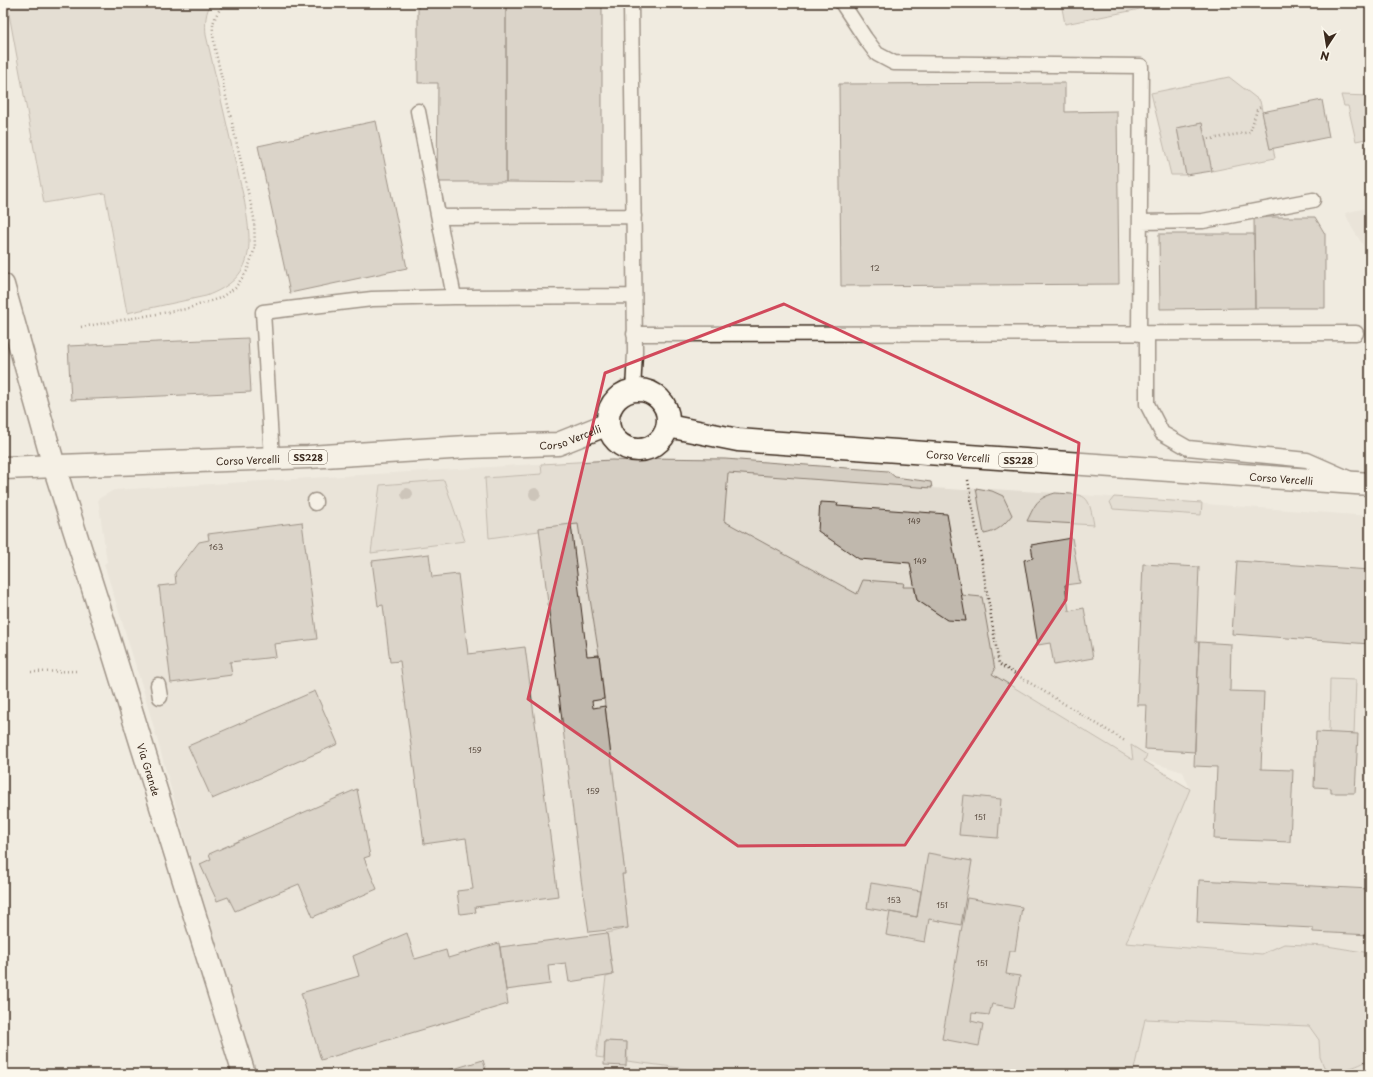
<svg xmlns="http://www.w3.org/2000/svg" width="1373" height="1077" font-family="'Playpen Sans',sans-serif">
  <rect width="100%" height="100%" fill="#f0ebe0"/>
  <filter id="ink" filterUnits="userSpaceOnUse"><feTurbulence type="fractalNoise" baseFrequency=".025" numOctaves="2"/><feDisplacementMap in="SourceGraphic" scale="8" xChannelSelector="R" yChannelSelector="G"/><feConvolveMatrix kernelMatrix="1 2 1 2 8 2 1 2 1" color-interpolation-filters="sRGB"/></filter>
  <g filter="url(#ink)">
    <path fill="#e2dcd1" d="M1370,207v49l-18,-28 -7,-15z
      M646,458l79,1 164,12 6,6 36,5 1,6 32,2 12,-2 79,5 315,23v437l-43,-7 -43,-2 -22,10 -137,-11 65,-154 -7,-17 -40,-12 -12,-14 2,14 -141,-86 2,-4 -270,-149z
      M570,462l8,61 21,132 26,219h-3l6,54 -15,47 -17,82 8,1v7l22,1 1,-5 98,13h-469l-44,-140 -69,-245 -39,-125 3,-2 -9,-63 16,-9z
      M1145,1019l164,7 10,14 1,17 11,14 29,-6 10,-6v15h-237z"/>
    <path fill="#d5cec3" stroke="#887c70" d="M7,3h205c-7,8 -7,21 -6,32l38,164c8,45 13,78 -38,97l-79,17 -22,-120 -61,10z
      M1061,3h109l-105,21z
      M1229,77l31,24 10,48 3,-1 2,10 -63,13 -10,-48 -25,5 9,47h-15l-20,-82z
      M1341,95l29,1v42l-14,3 -8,-35h-4z
      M646,458l79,1 163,12 7,6 36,5 1,6 -204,-15 -4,48 133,73 6,-14 41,3 -1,4h11l3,13 30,20 14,-25 21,2 13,73 -3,4 141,86 -2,-15 16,10 -3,6 46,28 -64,154 136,11 22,-10 43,2 43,7v106c-12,8 -33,15 -46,8l-4,-10 -1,-17 -10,-14 -164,-7 -12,55h-408l-98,-13v-19l-22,-1 -1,17 -8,-1 10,-80 7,-2 -6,-42 21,-5 -6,-54h3l-26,-219 -21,-131 -39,4v3l-50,7 -4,-60 57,-4 -1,-10 71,-4 26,1z
      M444,480l21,61 -94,12 9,-68z
      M976,488l16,3 11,5 9,19c-8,10 -15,17 -28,19z
      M1055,493c33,2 33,0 39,32l-67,-4c9,-18 9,-22 28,-28z
      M1114,497l88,6 -1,12 -88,-6 -3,-7z
      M1330,679l26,1 -2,54 -25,-1z"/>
    <path fill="#c0b8ad" stroke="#3b2a1e" d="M418,3h88v179h-69l1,-99h-20z
      M506,3h96v180l-96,-1z
      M1065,83v29l52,-1 2,173 -278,2 -2,-202z
      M1322,100l7,37 -59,12 -8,-37z
      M376,121l31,147 -117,25 -32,-147z
      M1202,123l10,48 -26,4 -9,-47z
      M1254,217h61l10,17v74h-70z
      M1159,234h95l1,74 -95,1z
      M248,338l3,54 -180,8 -3,-54z
      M820,502l18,1 -1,3 110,8 19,107 -19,-1 -30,-20 -7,-37 -51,-4 -41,-28z
      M302,522l15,117 -43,5 2,13 -46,5 2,13 -61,8 -12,-97 17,-2 -1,-11 24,-31 10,-2 -1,-6z
      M571,524l16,132 12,-1 5,44 -12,2 1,7 12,-2 20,168h-3l6,54 -39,4 -8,-53 -42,-351z
      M1072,538l8,45 -15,2 4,26 15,-3 9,50 -39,7 -4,-22 -12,2 -14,-85 9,-2 -2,-13z
      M429,554l3,23 26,-3 10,80 57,-7 33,249 -83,11 1,5 -16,2 -3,-23 16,-2 -7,-51 -42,6 -24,-183 -10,1 -7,-57 -5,1 -6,-45z
      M1237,561l133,9v74l-138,-10z
      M1143,564l56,3 -3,75h3l-4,110 -50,-3 2,-44h-10z
      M1199,642l32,2 -1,47 34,1 -3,77 32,1 -3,72 -76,-3 3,-72 -23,-1z
      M315,691l23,53 -126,55 -24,-53z
      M1316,732l42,2 -3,59h-24v-5l-17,-1z
      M357,789l13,67 -6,2 13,31 -64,28 -14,-33 -64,27 -7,-14 -11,4 -17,-37 11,-5 -2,-5z
      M963,795l38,4 -3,39 -39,-3z
      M928,853l44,8 -11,64 -32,-6 -4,23 -39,-7 4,-23 27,5z
      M1199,880l171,9v46l-57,-3v-4l-116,-6z
      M871,883l50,8 -4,26 -50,-9z
      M967,898l55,9 -7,44h-5l-4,23 14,2 -6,32 -22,-4 -3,11 -17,-2 -1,8 12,3 -4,22 -37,-7z
      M407,933l8,26 31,-9 2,8 51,-15 9,61 -187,56 -20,-67 58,-17 -6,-20z
      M607,933l6,42 -44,7 -3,-19 -18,2 2,19 -44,6 -6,-43z
      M605,1041l22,1 -1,24 -22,-1z
      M483,1060l4,14h-50z"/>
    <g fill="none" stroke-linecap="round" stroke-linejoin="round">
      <defs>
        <path id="service" d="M631,3l3,250 1,99 -2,39
          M842,3l23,35 12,16 17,9 247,3 -2,268
          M418,111l36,186
          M439,217l195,-1
          M1140,222l63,-1 110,-21
          M634,334l722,-1
          M1147,334v70l15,29 26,15 119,12 41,18
          M272,458l-9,-146 109,-13 82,-2 180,-1
          M315,501v2
          M158,685l2,12"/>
        <path id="minor" d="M3,285l51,181"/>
        <g id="tertiary">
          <path id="s1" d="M54,466l50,157 140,451"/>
        </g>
        <g id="primary">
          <circle cx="638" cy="420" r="30"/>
          <path id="s2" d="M668,426l70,14 632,44"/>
          <path id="s3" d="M3,468l305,-11 159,-10 91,-3 50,-20"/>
        </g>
      </defs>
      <use href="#service" stroke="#3b2a1e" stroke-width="17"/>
      <use href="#minor" stroke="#3b2a1e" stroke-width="25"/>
      <use href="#tertiary" stroke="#3b2a1e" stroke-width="25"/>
      <use href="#primary" stroke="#3b2a1e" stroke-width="25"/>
      <path stroke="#3b2a1e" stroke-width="2.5" stroke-dasharray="1 3" stroke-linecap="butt" d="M1205,140l45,-8 7,-22 4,-4
        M81,327l105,-18 34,-11 15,-10 12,-17 8,-23 -1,-30 -39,-169c-3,-23 -5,-26 9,-46
        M968,480l31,184 126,77
        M31,672l46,-1"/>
      <use href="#service" stroke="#fbf7ec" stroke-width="14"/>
      <use href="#minor" stroke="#fbf7ec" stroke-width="22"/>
      <use href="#tertiary" stroke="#fbf7ec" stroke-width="22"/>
      <use href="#primary" stroke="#fbf7ec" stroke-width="22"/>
    </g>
    <g fill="#a2978c">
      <circle cx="407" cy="494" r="6"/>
      <circle cx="535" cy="494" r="6"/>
    </g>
  </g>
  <path d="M0 0H1373V1077H0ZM784,304l295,139 -13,157 -161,245 -167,1 -210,-147 77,-326z" fill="#f0ebe0" fill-opacity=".55" fill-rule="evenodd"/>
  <path fill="none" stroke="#d1495b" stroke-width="3" stroke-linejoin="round" d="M784,304l295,139 -13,157 -161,245 -167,1 -210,-147 77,-326z"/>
  <g text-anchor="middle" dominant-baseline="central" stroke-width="3" stroke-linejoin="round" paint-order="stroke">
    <g font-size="8" fill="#5c4e42">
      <text x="875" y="268">12</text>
      <text x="914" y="521">149</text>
      <text x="216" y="547">163</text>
      <text x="920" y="561">149</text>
      <text x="475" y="750">159</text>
      <text x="593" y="791">159</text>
      <text x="980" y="817">151</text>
      <text x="894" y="900">153</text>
      <text x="942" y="905">151</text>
      <text x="982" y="963">151</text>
    </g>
    <g fill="#fbf7ec" stroke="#75685c" stroke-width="1">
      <rect x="289" y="450" width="38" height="14" rx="3"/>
      <rect x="999" y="453" width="38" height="14" rx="3"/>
    </g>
    <g font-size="9" font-weight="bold" fill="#3b2a1e">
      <text x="308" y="457">SS228</text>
      <text x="1018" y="460">SS228</text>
    </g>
    <g font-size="10" fill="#3b2a1e" stroke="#fbf7ec">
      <text stroke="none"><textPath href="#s3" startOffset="569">Corso Vercelli</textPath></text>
      <text stroke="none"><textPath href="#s2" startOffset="292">Corso Vercelli</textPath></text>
      <text stroke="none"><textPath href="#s3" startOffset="245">Corso Vercelli</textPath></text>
      <text stroke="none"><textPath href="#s2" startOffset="616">Corso Vercelli</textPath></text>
      <text stroke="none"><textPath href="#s1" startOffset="318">Via Grande</textPath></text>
    </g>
  </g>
  <rect width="1373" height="1077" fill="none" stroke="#fbf7ec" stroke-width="16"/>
  <rect x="8" y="8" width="1357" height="1061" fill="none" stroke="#3b2a1e" stroke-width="1.5" filter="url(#ink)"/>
  <g transform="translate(1327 46) rotate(192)" stroke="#fbf7ec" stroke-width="3" paint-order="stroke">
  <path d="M0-3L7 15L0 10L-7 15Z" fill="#3b2a1e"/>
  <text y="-6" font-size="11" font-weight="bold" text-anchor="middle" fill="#3b2a1e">N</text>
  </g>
</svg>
